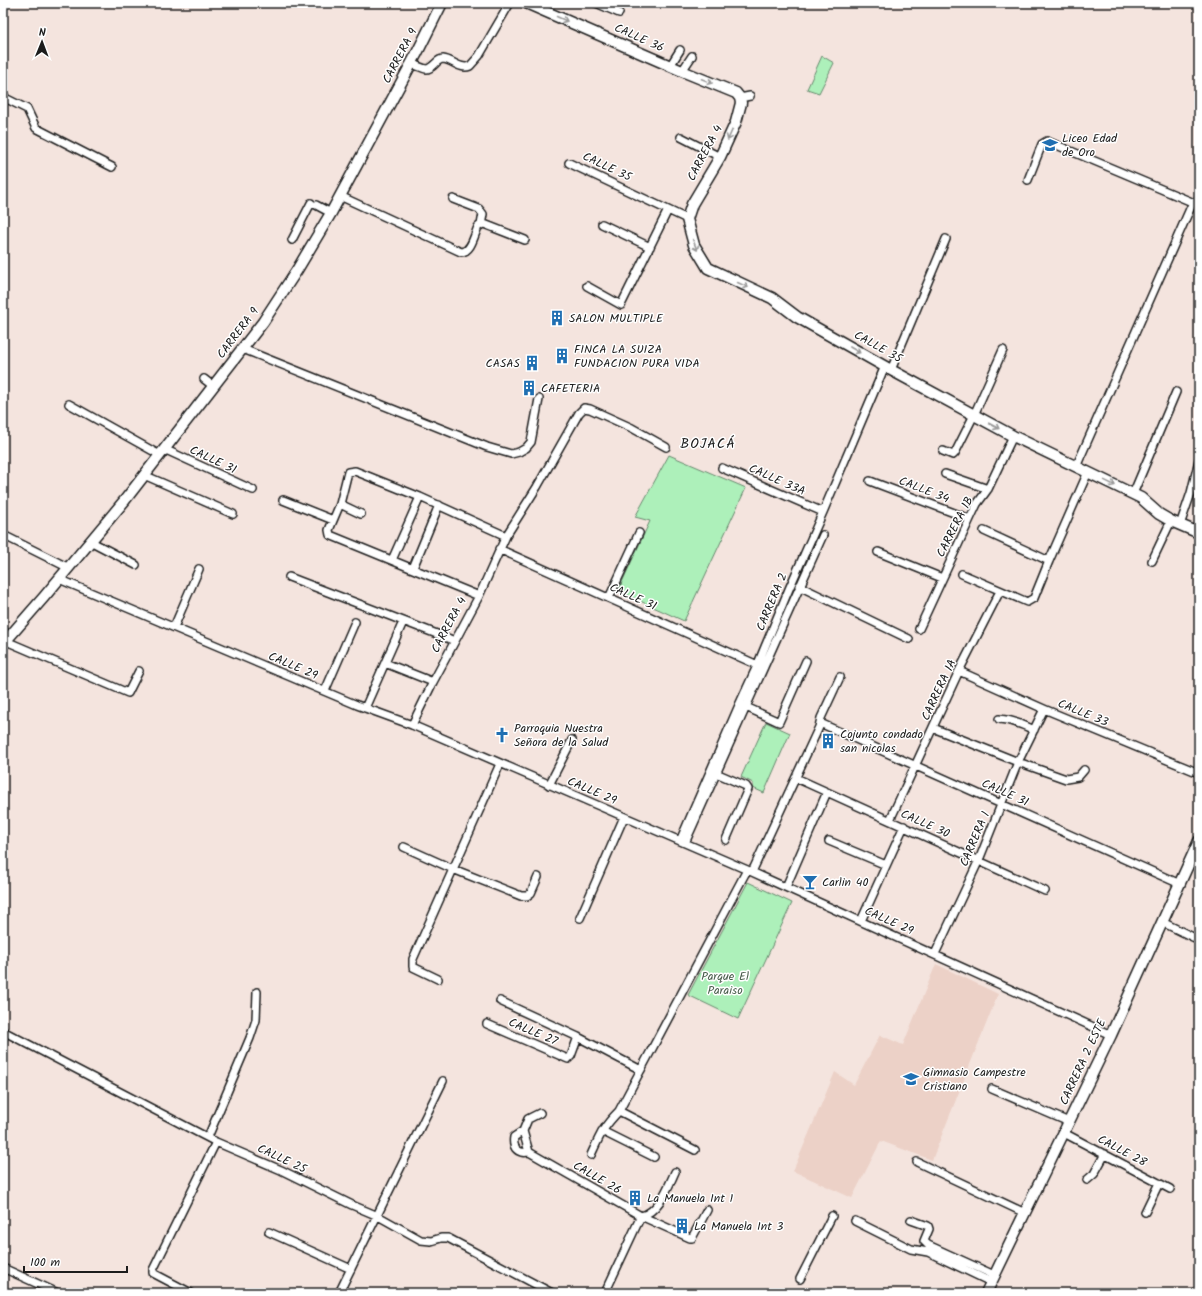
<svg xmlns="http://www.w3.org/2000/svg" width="1202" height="1296" font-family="Kalam,sans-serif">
  <rect width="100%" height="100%" fill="#f4e4de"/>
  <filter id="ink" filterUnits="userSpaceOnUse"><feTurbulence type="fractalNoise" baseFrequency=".025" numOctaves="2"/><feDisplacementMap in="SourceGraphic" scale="8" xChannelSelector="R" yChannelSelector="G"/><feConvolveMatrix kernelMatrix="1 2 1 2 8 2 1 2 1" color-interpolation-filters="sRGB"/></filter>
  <g filter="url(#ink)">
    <path fill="#ecd1c7" d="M936,964l62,30 -66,166 -51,-19 -29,57 -59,-27 42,-99 19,13 26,-50 23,10z"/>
    <path fill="#adf0ba" stroke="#64866b" d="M822,56l12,7 -15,30 -12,-4z
      M669,455l77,33 -62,133 -66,-30 32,-70 -15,-4z
      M766,722l24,11 -26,60 -11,-5v-5l-12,-6z
      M748,882l44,21 -54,116 -50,-24z"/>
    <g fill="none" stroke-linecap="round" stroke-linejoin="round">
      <defs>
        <path id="street" d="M596,3l23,10
          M411,64c5,1 11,4 15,5 8,0 10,-10 17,-10 10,1 17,11 27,7l9,-10 31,-53
          M670,66l10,-16
          M682,71l10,-15
          M3,97l24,12 9,19 76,39
          M740,98l10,-2
          M681,137l39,20
          M569,163l118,56
          M1028,180l14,-36 5,-3 152,64
          M340,196l121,56c10,0 13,-16 17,-25l3,-2 2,-11 -4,-5 -26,-10
          M316,205l15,8
          M602,224l48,23
          M481,225l3,-1 41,16
          M292,240l19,-37
          M587,286l34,19 47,-95
          M243,349l244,98 24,7 8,-2 7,-4 5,-6 8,-43
          M891,370l55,-131
          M204,379l9,7
          M69,404l91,51
          M164,449l89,41
          M943,451l10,4 2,-2 19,-38 29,-65
          M1076,467l117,-265
          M722,468l101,44
          M945,474l43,15
          M144,475l89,39
          M870,481l100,38
          M1133,494l43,-102
          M283,500l50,20
          M340,504l21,10
          M1180,525l11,-32 8,-33
          M984,531l65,30
          M3,535l66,33
          M90,541l46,24
          M499,549l263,118
          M878,552l64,26
          M392,560l28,-63
          M1152,561l19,-40
          M413,568l26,-63
          M962,574l65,28 7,-4 15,-37 39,-89
          M289,577l166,64
          M59,579l298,126 55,20 340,147 359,163
          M799,586l110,53
          M479,596l-149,-61 -1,-5 11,-26 8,-32 7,-1 65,26 86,39
          M609,598l30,-65
          M174,627l25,-58
          M919,629l51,-110 7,-15 11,-15 25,-53
          M6,641l122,52 11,-22
          M806,661l-27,61 -33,-15 77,-172
          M385,663l48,19
          M959,671l85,38 155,64
          M325,691l30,-69
          M365,708l38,-86
          M999,719c13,1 23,5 35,11
          M820,723l360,161
          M412,725l21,-43 46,-86 27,-60 31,-49 42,-74 5,-5 6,1 42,19 34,19
          M933,728l85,34 48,17 12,-2 6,-7
          M716,773l30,13 2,3 -22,51
          M796,778l249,113
          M549,785l23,-45
          M890,820l69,-149 41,-80
          M680,841l60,-138
          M829,841l57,24
          M685,843l61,-136 -6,-4 17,-37 32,-77 34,-77 62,-146
          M404,847l49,22 68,27h6l4,-3 7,-16
          M1191,859l8,3
          M752,872l67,-145 2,-9 19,-41
          M786,887l41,-95
          M580,918l44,-101
          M861,921l43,-95
          M1162,922l37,18
          M935,954l44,-94 39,-98 26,-53
          M438,979l-25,-12v-8l87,-195
          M500,1001l78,36 63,33
          M487,1024l81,35 3,-3 7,-19
          M3,1031l213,111 65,28 71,35 26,11 43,24 10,1 10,-3h7l104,55
          M992,1089l77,33
          M619,1111l76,39
          M540,1113l-12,6 -5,12 6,21 112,64 49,22h2l15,-28
          M523,1131l-9,6c-2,11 4,17 15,15
          M602,1131l52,26
          M1064,1133l106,56
          M208,1137l42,-99 6,-18 1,-28
          M591,1155c9,-20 12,-28 28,-44l128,-241
          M917,1162l108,51
          M1087,1180l7,-6 11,-20
          M1145,1212l14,-29
          M911,1220l17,6 1,3 -5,12 4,4 66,30
          M855,1221l56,28 17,3 63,30
          M269,1232l82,37
          M3,1268l55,25
          M800,1279l32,-63
          M191,1293l-38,-20v-3l63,-128
          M339,1293l104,-212
          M605,1293l36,-77c18,-4 27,-29 34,-44"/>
        <path id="secondary" d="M526,3l156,68 54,22 4,5 1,5 -5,19 -16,35 -28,47 -5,15 7,26 14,23 64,30 25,19 94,53 122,66 128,62 18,16 12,7 28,12
          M3,644l41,-47 81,-97 138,-178 34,-52 34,-57 85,-158 26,-52
          M986,1293l125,-258 88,-194"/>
      </defs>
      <use href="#street" stroke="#1c1c1c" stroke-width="10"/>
      <use href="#secondary" stroke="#1c1c1c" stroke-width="13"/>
      <use href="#street" stroke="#fff" stroke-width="7"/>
      <use href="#secondary" stroke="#fff" stroke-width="10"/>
    </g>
    <defs><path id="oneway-shaft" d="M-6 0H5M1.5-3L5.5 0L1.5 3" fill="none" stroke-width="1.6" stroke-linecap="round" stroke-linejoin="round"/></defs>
    <g stroke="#999">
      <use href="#oneway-shaft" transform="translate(562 19) rotate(24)"/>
      <use href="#oneway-shaft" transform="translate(707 81) rotate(22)"/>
      <use href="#oneway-shaft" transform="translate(730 135) rotate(114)"/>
      <use href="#oneway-shaft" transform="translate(695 245) rotate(67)"/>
      <use href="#oneway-shaft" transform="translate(743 285) rotate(25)"/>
      <use href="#oneway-shaft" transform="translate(855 350) rotate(30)"/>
      <use href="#oneway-shaft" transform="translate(994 426) rotate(28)"/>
      <use href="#oneway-shaft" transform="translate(1110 483) rotate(26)"/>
    </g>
  </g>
  <defs>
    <symbol id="school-bare" viewBox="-9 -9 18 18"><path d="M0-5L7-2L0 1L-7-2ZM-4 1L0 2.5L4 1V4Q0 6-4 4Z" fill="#1f6fb2" stroke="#fff" stroke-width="2.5" paint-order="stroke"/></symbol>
    <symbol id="building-bare" viewBox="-9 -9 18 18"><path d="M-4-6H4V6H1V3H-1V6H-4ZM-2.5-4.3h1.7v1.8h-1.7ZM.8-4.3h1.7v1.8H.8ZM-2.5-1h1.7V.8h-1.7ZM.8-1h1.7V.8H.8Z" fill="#1f6fb2" stroke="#fff" stroke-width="2.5" paint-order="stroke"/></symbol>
    <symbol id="church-bare" viewBox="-9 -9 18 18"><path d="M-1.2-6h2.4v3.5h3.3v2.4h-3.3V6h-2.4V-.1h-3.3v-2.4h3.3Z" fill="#1f6fb2" stroke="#fff" stroke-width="2.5" paint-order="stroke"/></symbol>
    <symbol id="bar-bare" viewBox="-9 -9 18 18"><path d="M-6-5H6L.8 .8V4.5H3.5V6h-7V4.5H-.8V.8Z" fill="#1f6fb2" stroke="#fff" stroke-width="2.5" paint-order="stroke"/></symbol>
  </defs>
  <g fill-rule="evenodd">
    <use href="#school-bare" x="1039" y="134" width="22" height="22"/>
    <use href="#building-bare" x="546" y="307" width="22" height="22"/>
    <use href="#building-bare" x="551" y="345" width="22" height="22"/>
    <use href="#building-bare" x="521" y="352" width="22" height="22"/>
    <use href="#building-bare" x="518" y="377" width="22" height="22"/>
    <use href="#church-bare" x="491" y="724" width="22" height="22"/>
    <use href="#building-bare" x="817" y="730" width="22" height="22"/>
    <use href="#bar-bare" x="799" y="871" width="22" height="22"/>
    <use href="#school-bare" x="900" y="1068" width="22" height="22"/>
    <use href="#building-bare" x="624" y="1187" width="22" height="22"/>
    <use href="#building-bare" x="671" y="1215" width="22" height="22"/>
  </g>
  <g text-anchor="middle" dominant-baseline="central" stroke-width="3" stroke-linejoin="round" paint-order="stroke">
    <g font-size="12" fill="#1c1c1c" stroke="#fff">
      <text transform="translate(639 38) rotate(24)">CALLE 36</text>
      <text transform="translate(400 56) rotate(-62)">CARRERA 9</text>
      <text transform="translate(705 153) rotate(-62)">CARRERA 4</text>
      <text transform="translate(607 167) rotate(25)">CALLE 35</text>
      <text transform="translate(238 333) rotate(-53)">CARRERA 9</text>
      <text transform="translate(878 347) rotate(29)">CALLE 35</text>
      <text transform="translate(213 460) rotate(25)">CALLE 31</text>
      <text transform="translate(777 480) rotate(24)">CALLE 33A</text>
      <text transform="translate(924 490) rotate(21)">CALLE 34</text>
      <text transform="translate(955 527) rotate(-63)">CARRERA 1B</text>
      <text transform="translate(633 597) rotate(24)">CALLE 31</text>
      <text transform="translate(772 602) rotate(-67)">CARRERA 2</text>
      <text transform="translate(449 625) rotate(-62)">CARRERA 4</text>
      <text transform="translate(293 666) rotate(23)">CALLE 29</text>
      <text transform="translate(939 690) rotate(-65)">CARRERA 1A</text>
      <text transform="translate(1083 713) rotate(22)">CALLE 33</text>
      <text transform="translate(592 791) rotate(23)">CALLE 29</text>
      <text transform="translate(1005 793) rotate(24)">CALLE 31</text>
      <text transform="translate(925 824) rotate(24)">CALLE 30</text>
      <text transform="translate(975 839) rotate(-67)">CARRERA 1</text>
      <text transform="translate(889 921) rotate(24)">CALLE 29</text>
      <text transform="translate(533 1032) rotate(23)">CALLE 27</text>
      <text transform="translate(1083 1062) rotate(-65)">CARRERA 2 ESTE</text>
      <text transform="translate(1122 1151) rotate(28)">CALLE 28</text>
      <text transform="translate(282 1159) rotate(25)">CALLE 25</text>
      <text transform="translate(597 1178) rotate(30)">CALLE 26</text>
    </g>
    <g font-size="12" fill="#1c1c1c" stroke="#fff" text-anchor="start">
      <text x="1062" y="138">Liceo Edad<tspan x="1062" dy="14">de Oro</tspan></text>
      <text x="569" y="318">SALON MULTIPLE</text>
      <text x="574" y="349">FINCA LA SUIZA<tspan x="574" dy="14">FUNDACION PURA VIDA</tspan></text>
      <text x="520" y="363" text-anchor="end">CASAS</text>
      <text x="541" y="388">CAFETERIA</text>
      <text x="514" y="728">Parroquia Nuestra<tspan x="514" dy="14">Señora de la Salud</tspan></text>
      <text x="840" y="734">Cojunto condado<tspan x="840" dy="14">san nicolas</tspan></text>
      <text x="822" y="882">Carlin 40</text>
      <text x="923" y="1072">Gimnasio Campestre<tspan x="923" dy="14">Cristiano</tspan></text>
      <text x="647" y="1198">La Manuela Int 1</text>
      <text x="694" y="1226">La Manuela Int 3</text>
    </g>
    <g font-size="12" fill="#485c4b" stroke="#fff">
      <text x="725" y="976">Parque El<tspan x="725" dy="14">Paraiso</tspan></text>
    </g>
    <g font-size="14" letter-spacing="1" fill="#1c1c1c" stroke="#fff">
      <text x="708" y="444">BOJACÁ</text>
    </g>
  </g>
  <rect width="1202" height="1296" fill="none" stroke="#fff" stroke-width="16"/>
  <rect x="8" y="8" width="1186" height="1280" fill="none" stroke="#1c1c1c" stroke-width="1.5" filter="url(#ink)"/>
  <g transform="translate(42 42) rotate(1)" stroke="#ffffff" stroke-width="3" paint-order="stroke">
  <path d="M0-3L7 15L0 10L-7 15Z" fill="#1c1c1c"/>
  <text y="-6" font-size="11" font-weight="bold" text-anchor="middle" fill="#1c1c1c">N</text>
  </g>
  <path d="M24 1266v6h103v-6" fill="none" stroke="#1c1c1c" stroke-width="2"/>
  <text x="30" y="1266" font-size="12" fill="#1c1c1c" stroke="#ffffff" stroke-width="3" paint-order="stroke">100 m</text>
</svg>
